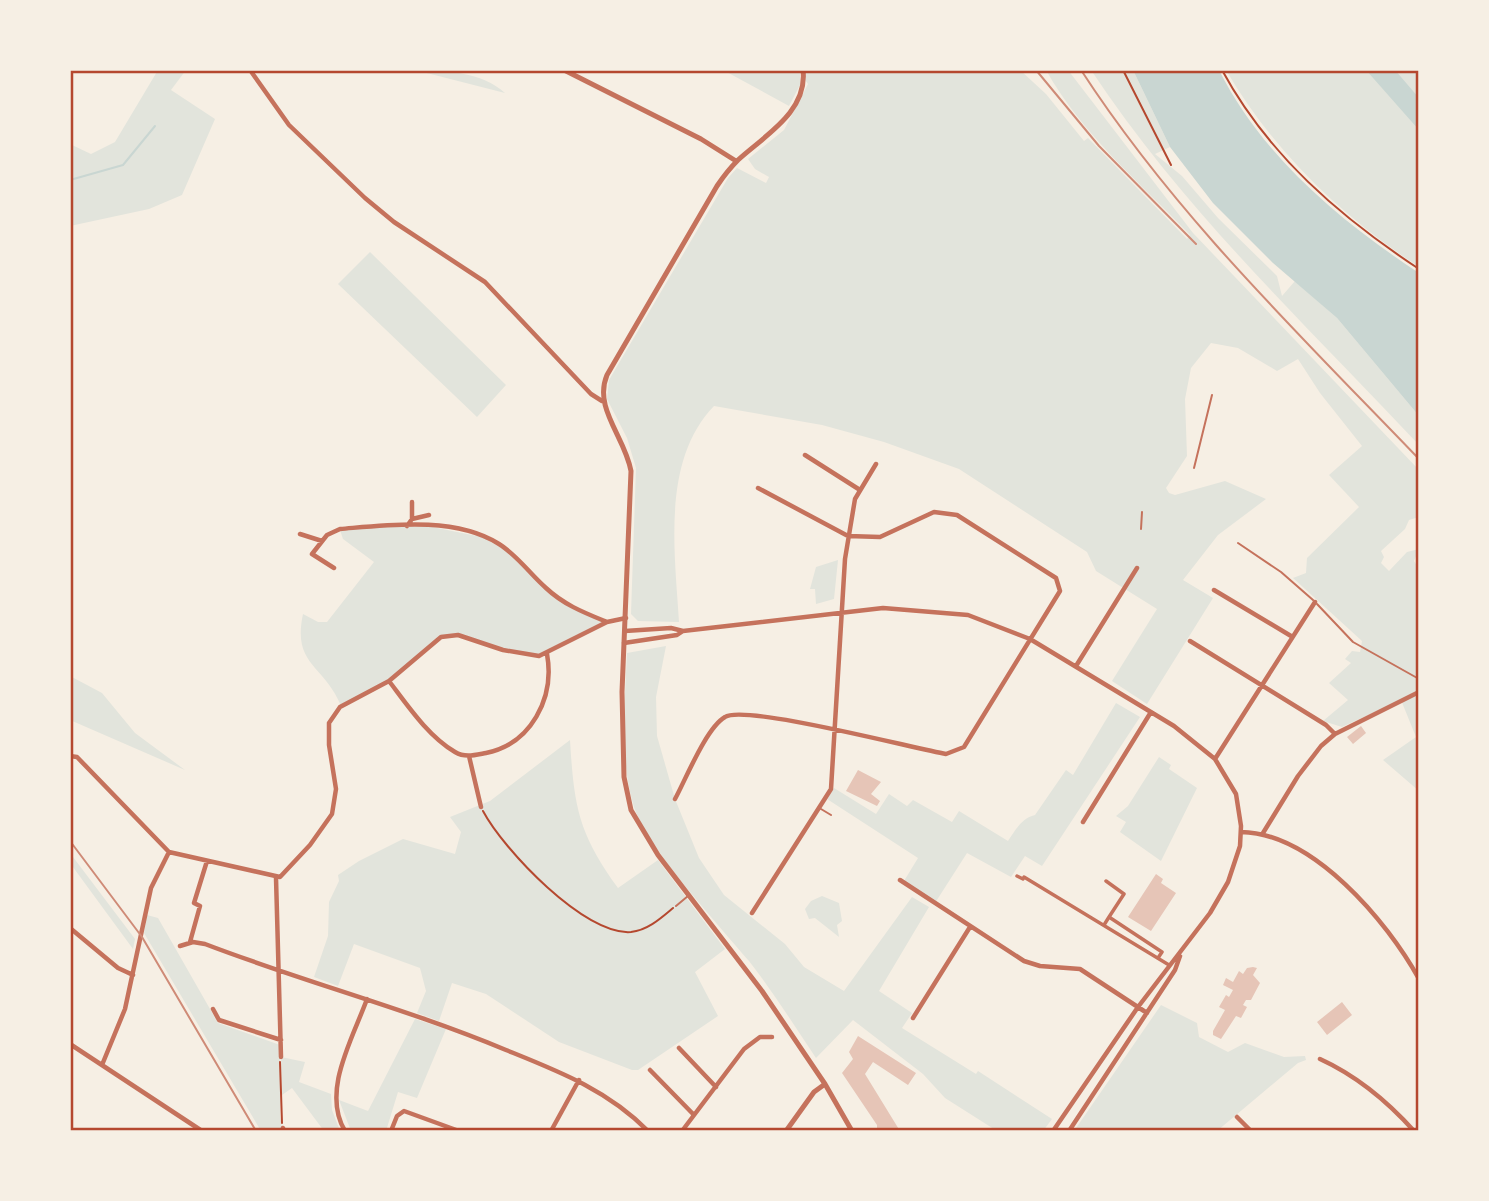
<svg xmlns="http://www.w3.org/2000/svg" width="1489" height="1201" font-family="'PT Sans Narrow',sans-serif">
  <rect width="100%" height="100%" fill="#f6efe4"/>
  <path fill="#e2e4dc" d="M158,70h28l-15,20 44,29 -33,76 -33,14 -79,17v-79l2,-2 19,9 24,-12z
    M415,70c30,0 67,2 90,23z
    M723,70h297l26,24 38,47 4,-3 99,101 3,-4c-50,-52 -109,-102 -144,-165h22l125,163 226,237v47l-10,3 -4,9 -24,22 3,6 -3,6 8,8 18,-19 12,-3 -5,12 5,8v222l-36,-31 33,-23 -15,-37 -59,27 -19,-6 25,-21 -19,-17 22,-20 -6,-4 7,-8 8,1 2,-11 -69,-63 13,-5 1,-15 52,-51 -30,-32 33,-29 -42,-53 -22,-34 -21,12 -39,-23 -27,-5 -20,25 -6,31 2,57 -21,32 3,5 6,2 50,-14 41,18 -48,36 -35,45 30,18 -66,106 -35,-23 45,-72 -61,-38 -9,-19 -128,-83 -75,-27 -62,-17 -108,-19c-53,55 -39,147 -35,216l-41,-1 -7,-7 5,-146 -9,-30 -20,-39 2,-19 119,-202 9,-10 29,15 3,-6 -14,-8 -7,-10 36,-29 24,-46 -8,-11v12l-11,21z
    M1091,70h42l37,77 -15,7 27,22 36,42 59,58 5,20 13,-15 42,37 82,98v29c-116,-124 -234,-233 -328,-375z
    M1226,70h193v197c-78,-51 -146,-116 -193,-197z
    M370,252l136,133 -29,32 -139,-133z
    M382,526l50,1 50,10 28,16 45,44 51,25 -67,33 -17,-1 -64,-20 -17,2 -53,45 -47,25c-17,-42 -49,-40 -38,-92l15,8h9l47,-60 -31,-23 -3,-9z
    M838,560l-4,39 -18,5 -1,-15h-5l6,-22z
    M666,646l-10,51 1,39 18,63 24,59 25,37 61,49 19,23 40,24 68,-94 17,10 -50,84 33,22 -10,15 74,46 2,-3 74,48 -9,12h-46l-52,-33 -22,-24 -70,-54 -37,38c-22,-33 -43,-66 -67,-97 -31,-37 -101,-112 -115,-154 -15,-48 -9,-105 -7,-154z
    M70,676l32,17 33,40 50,37 -115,-50z
    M1116,703l24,14 -98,149 -17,-10 -14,21 -44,-24 -32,50 -31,-22 14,-23 -91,-59 7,-11 42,26 13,-20 18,12 6,-6 39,22 7,-11 49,30c8,-12 14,-23 27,-26l31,-45 7,5z
    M570,740c4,66 8,93 48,148l40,-28 67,89 -30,23 23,44 -80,54h-6l-73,-28 -73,-48 -34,-11 -13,38 -22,-8 9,-22 -6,-23 -66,-24 -16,42 -24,-9 14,-41 1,-34 10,-21 -1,-6 21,-14 44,-22 52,15 6,-22 -11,-15 40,-16z
    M1159,757l12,8 -2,4 28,19 -36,73 -41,-29 6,-10 -10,-6 12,-10z
    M70,853l65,86 -2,10 -63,-86z
    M822,896l17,7 3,18 -5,4 2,12 -24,-19 -6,1 -4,-10 6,-8z
    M147,915l11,3 60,105 62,22v72l3,14h-22l-117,-198z
    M1161,1005l36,18 2,14 29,15 17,-9 39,14 21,-1 1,4 -8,3 -81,68h-143z
    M415,1019l31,10 -29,69 -19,-6 -12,39h-35l-12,-31 29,11z
    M281,1057l24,5 -6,20 32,12 1,16 8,21h-16l-32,-43 -10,7z"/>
  <path fill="#c9d6d2" d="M1133,70h86c43,86 121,151 200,203v143l-82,-98 -64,-55 -60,-60 -43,-56z
    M1366,70h29l24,28v32z"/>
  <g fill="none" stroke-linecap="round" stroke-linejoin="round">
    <path stroke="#c9d6d2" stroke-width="2" d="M70,180l53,-15 32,-39"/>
  </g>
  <path fill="#e6c5b7" d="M1361,726l5,7 -13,11 -6,-7z
    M858,770l23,12 -10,12 9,7 -3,5 -31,-15z
    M1156,874l7,5 -2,4 15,10 -25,38 -23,-14z
    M1253,967l4,1 -4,7 7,8 -9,17h-5l-3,5 4,2 -6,11 -5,-2 -15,23 -8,-4v-4l12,-21 -6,-3 7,-12 3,2 4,-7 -10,-5 3,-7 7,4 6,-11 4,3 4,-6z
    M1342,1002l10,13 -25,20 -10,-13z
    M858,1036l58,37 -8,12 -35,-23 -8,12 35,57h-23v-6l-35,-52 11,-14 -4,-7z"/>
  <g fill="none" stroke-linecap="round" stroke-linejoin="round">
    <path stroke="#b5482f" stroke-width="2" d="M1123,70l48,95
      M1222,70c46,85 118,147 197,199
      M483,811c20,38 102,125 148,121 17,-2 30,-14 42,-24
      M280,1062l2,61"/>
    <path stroke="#c5725c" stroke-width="2" d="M1194,468l18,-73
      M1141,529l1,-17
      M1238,543l43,29 32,28
      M1317,604l36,38 66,37
      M821,809l10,6
      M676,906l12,-10"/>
    <path stroke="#c5725c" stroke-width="3.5" d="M1017,876l6,3 1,-2 145,88
      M1106,881l18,13 -15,23
      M1104,925l5,-8 53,35 -4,6"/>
    <path stroke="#c5725c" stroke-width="4.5" d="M250,70l39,55 76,73 29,24 91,60 106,112 11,7
      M805,455l55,35
      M412,502v17
      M407,526l5,-7 17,-4
      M300,534l22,7
      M334,568l-22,-14 15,-19 13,-6c48,-4 115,-13 159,15 18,11 31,30 47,44 18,17 39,25 61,34
      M1214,590l77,46
      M625,631l46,-3 12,3
      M1190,641l136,84 9,9
      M624,643l53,-8 6,-4 200,-23 85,7 62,24 144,87 41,33 21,35 5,32 -1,20 -12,36 -18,31 -72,94 -85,124
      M1076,666l61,-98
      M389,681c19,25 39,55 66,71 10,6 20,3 31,1 45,-9 69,-55 61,-99
      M70,756l7,1 92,95
      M469,756l12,51
      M1215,759l100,-157
      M675,799c11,-20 31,-71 50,-82 19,-13 187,31 221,37l18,-7 96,-156 -4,-13 -99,-63 -23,-3 -54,25 -32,-1 -90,-48
      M1083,822l68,-110
      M1241,832c72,1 146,89 178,147
      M1263,833l35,-57 23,-30 14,-12 84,-42
      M169,852l111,25 30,-32 22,-31 4,-25 -7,-44v-22l11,-16 49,-26 52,-44 17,-2 45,15 36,6 68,-34 19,-4
      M276,878l5,179
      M900,880l124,81 16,5 40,3 67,44
      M752,913l79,-124 14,-230 10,-60 21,-35
      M70,928l48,40 15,7
      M190,942l10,-36 -6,-3 13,-42
      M180,946l13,-4 12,2c99,38 203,65 301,106 52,21 102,40 142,81
      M213,1009l6,11 62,20
      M913,1018l57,-91
      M70,1044l132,87
      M679,1048l37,39
      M1320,1059c35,16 68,43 94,72
      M102,1065l23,-56 26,-121 18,-36
      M650,1070l44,45
      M1237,1117l14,14
      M283,1128l1,3
      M345,1131c-24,-40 8,-93 22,-132
      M391,1131l6,-15 7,-5 55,20
      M551,1131l28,-51
      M682,1131l62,-82 16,-12h12
      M1069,1131l106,-161 5,-14"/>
    <path stroke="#c5725c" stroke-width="5" d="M564,70l137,69 35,22
      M803,70c5,42 -39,66 -65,90 -8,8 -15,17 -21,26l-110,189c-14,33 18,62 24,96l-9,221 2,85 7,33 27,45 104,136 63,93 27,47
      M786,1131l28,-39 11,-8"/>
    <path stroke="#cf8b77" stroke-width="2" d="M1036,70l63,76 97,98
      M1081,70c94,145 219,265 338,389
      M70,841l72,96 114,194"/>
  </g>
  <rect width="1489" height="1201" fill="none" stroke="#f6efe4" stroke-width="144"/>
  <rect x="72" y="72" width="1345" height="1057" fill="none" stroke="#b5482f" stroke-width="2.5"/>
</svg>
